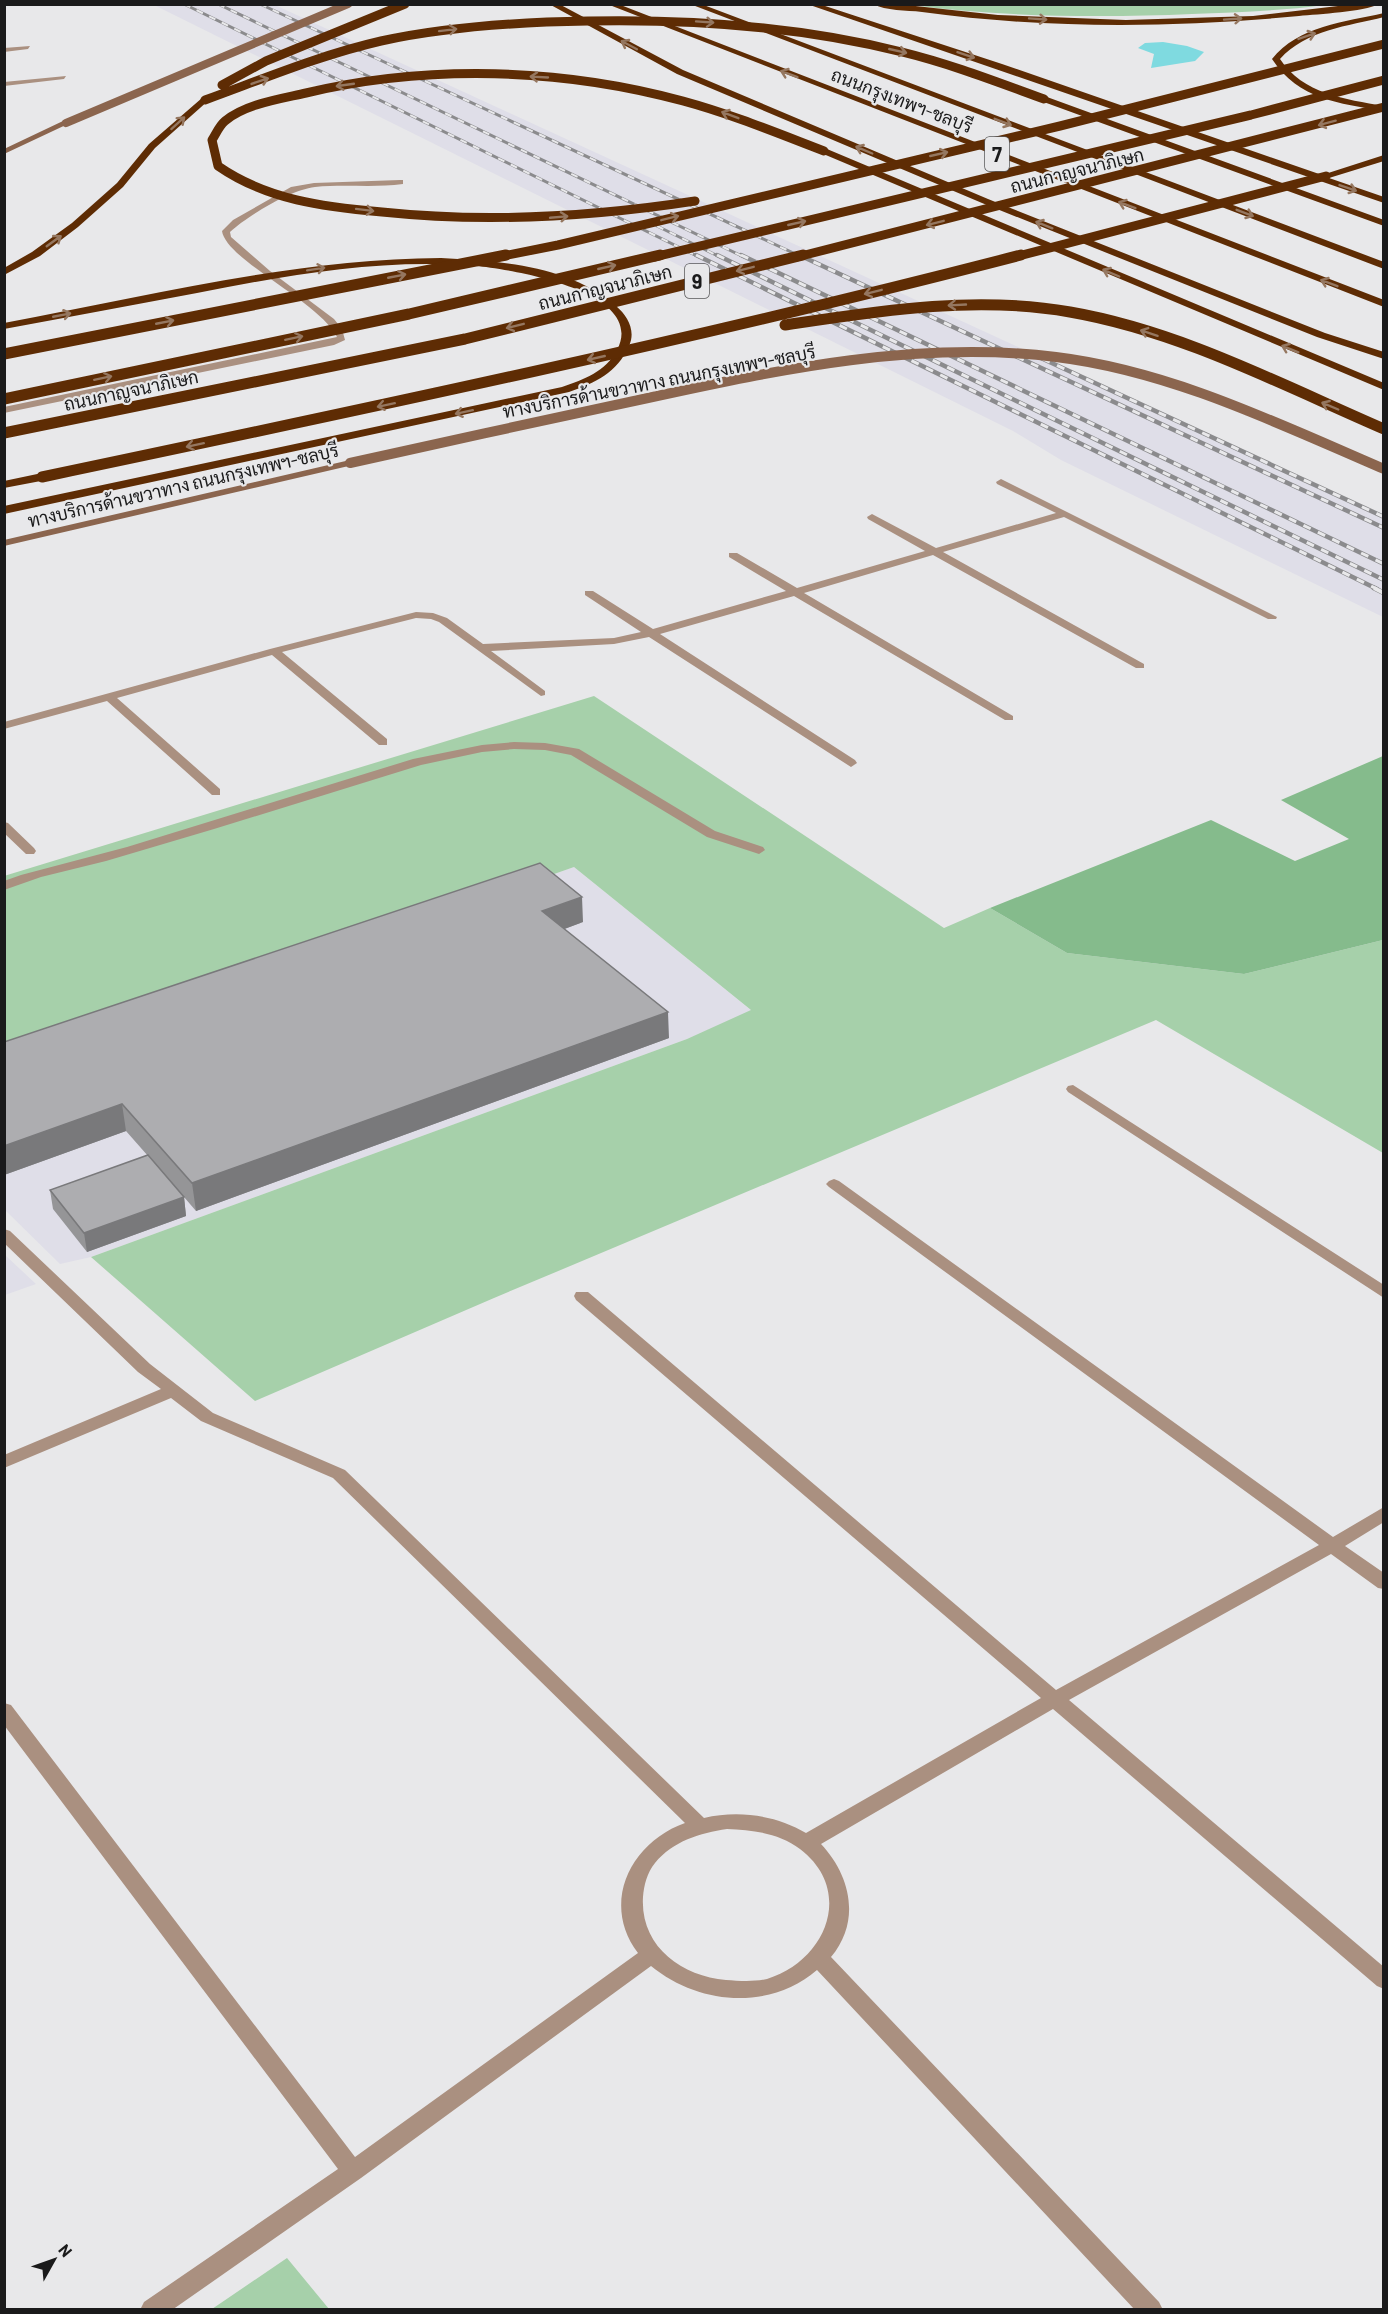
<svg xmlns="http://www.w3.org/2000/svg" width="1388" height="2314" font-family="Barlow,Sarabun,sans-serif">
  <rect width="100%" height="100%" fill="#e8e8ea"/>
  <path fill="#dfdee8" d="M154,5h121l1108,510v102l-322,-157 -48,-29z
    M574,867l178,144 -65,28 -596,218 -31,7 -55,-54 -1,-159 16,11z
    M4,1255h1l31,29 -31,11z"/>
  <path fill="#a6d0aa" d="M912,5h412c-43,6 -88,7 -132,9 -93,4 -188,3 -280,-9z
    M594,696l350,232 46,-20 77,45 177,21 139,-34v213l-227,-133 -662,278 -239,103 -164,-144 596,-218 64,-29 -177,-143 -555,195 -14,-11 -1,-175z
    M287,2258l42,51h-117z"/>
  <path fill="#85bb8c" d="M1383,756v184l-139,34 -177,-21 -77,-45 221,-88 84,41 54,-22 -68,-39z"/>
  <path fill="#7fdae0" d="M1163,42l24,4 17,6 -9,9 -44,7 3,-14 -16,-6 7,-5z"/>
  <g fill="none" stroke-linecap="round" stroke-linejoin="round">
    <path fill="#aa9080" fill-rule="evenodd" d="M400,180h3v4c-29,4 -59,0 -88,3 -25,3 -66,28 -85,45l1,5 39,34 64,48 8,10 3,11 -11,5 -330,68v-6l333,-70c-17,-35 -111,-77 -115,-106l11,-11 58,-33 23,-4z
      M514,742l31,1 34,6 136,82 48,16 2,3 -6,4 -52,-17 -136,-82 -26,-5 -31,-1 -32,3 -61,13 -207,64 -108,32 -65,16 -37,13v-9l17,-6 106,-28 286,-88 69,-14z"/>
    <path fill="#aa9080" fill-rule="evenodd" d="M30,46l-2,3 -24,3v-4z
      M66,76l-2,3 -60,7v-4z
      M1001,479l276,138 -1,2h-8l-204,-102 -121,35 201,112v4h-8l-203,-113 -129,38 209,123v4h-8l-211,-124 -134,38 195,126 2,3 -6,4 -202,-130 -35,7 -123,7 54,40v4l-4,1 -102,-74 -8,-3 -15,-1 -134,34 105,87v6h-8l-107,-90 -155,43 103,91v6h-8l-105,-94 -103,28v-7l266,-73 146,-37 17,1 14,5 36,26 131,-6 27,-6 -56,-37v-4h8l60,38 133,-38 -57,-34v-4h8l60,35 128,-37 -57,-32 -1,-2 5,-3 64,34 120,-35 -59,-29 -1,-2z
      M4,822l4,1 26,25 2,3 -2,3h-8l-22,-21z
      M1073,1085l311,200v13l-316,-206 -2,-3 2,-3z
      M834,1179l5,2 494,356 51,-30v15l-39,24 39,27v16l-6,-1 -47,-34 -262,146 315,267v22l-7,-3 -324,-277 -232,135c30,32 40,77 10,113l328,345 4,8h-28l-318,-340c-48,41 -118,35 -166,-4l-290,212 -189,132h-32l4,-8 194,-133 -334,-444v-22l7,2 344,452 283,-204c-38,-50 -7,-111 47,-130l-352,-345 -132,-57 -30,-23 -167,70v-13l157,-66 -23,-17 -134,-129v-14l6,2 140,133 63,49 132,57 359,348c34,-8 72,-3 102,15l235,-135 -465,-398 -2,-4 2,-4h12l468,398 263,-145 -490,-358 -3,-3 3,-3zM727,1829c26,1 52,4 73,20 55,42 26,112 -33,130 -13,3 -28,2 -41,1 -45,-4 -86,-34 -83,-83 1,-12 4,-24 12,-34 18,-22 45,-30 72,-34z"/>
    <path fill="#8b654e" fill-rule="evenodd" d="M63,121l7,2 -66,31v-5z
      M350,460l5,3 -2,2 -349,81v-6z"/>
    <path fill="#5e2c04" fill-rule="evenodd" d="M549,4h10l124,66 305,129 337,134 59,19v7l-67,-22 -335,-134 -305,-129z
      M607,4h11l766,296v7z
      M690,4h11l683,258v7z
      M807,4h12l183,60 320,111 62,-20v6l-55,17 55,19v6z
      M873,4h24l101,11 128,5 127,-4 102,-12h24c-16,8 -60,10 -80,12 -125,12 -253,13 -377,-4 -16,-2 -36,-1 -49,-8z
      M1384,13v4c-36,9 -78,13 -104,42 23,35 65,40 104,47v5c-46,-8 -85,-11 -112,-52 26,-33 73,-37 112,-46z
      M1041,97h6l337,123v6l-343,-125z
      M202,98l7,2 -54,48 -32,39 -45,40 -38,29 -36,19v-7l28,-16 40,-29 45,-40 32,-39z
      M821,149h6l557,234v7l-563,-237z
      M441,258c59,3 128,7 175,48 12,10 20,25 13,40 -12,27 -34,37 -60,46l-565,122v-8l558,-119c23,-8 43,-15 55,-37 31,-59 -107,-81 -141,-84 -94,-8 -187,9 -279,27 -64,12 -128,24 -193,36v-6c144,-27 290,-64 437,-65z
      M42,473l4,1v6l-42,8v-7z"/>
    <defs>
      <path id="rail-far2" d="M184,4l515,253
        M218,4l526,253
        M260,4l542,253
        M657,226l63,31"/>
      <path id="rail-far1" d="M696,255l681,334
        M717,255l667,325
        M741,255l643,309
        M799,255l585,273
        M1028,352l356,165"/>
      <path id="rail" d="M1374,588l10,5"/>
    </defs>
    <use href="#rail-far2" stroke="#8b8b8d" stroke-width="3"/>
    <use href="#rail-far1" stroke="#8b8b8d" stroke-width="4.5"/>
    <use href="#rail" stroke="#8b8b8d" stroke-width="5"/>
    <use href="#rail-far2" stroke="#e8e8ea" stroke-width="2" stroke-dasharray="7" stroke-linecap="butt"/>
    <use href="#rail-far1" stroke="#e8e8ea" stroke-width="3" stroke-dasharray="8" stroke-linecap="butt"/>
    <use href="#rail" stroke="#e8e8ea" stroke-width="4" stroke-dasharray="11" stroke-linecap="butt"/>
    <path stroke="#8b654e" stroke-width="8" d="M66,123l282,-119"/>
    <path stroke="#8b654e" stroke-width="10" d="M350,463c99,-22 199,-44 298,-65 133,-29 271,-58 408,-41 115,14 223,67 328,112"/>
    <path stroke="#5e2c04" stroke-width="9" d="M222,85l44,-24 139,-57
      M205,100c58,-21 115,-45 176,-59 68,-15 138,-19 207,-20 106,-2 211,5 314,31 49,12 95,30 142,47
      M695,201c-104,16 -208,22 -313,11 -58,-5 -115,-12 -164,-46l-6,-26c4,-6 7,-14 13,-19 20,-17 55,-22 81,-28 122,-29 256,-25 377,8 48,13 94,32 141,50
      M498,257l60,-12 502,-119 324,-82
      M654,257l597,-142 133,-35
      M797,257l587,-150
      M1015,257l311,-81"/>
    <path stroke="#5e2c04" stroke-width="11" d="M785,325c93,-14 190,-30 285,-13 110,19 212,73 314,117
      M4,354l502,-99
      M4,399l405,-85 251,-59
      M4,433l461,-94 338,-84
      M42,477c328,-69 655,-138 979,-222"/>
  </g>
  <path fill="#959597" d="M583,922l-19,7 105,109 -473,173 -12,-14 2,19 -99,36 -34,-43 -3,-19 98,-34 -22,-25 -122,44v-133z"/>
  <path fill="#79797b" d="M582,897l1,25 -40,15 -1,-26z
    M668,1012l1,26 -473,173 -4,-28z
    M122,1104l4,27 -122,44v-29z
    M184,1197l2,19 -99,36 -3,-19z"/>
  <path fill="#adadb0" stroke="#79797b" stroke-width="1.5" d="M540,863l42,34 -40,14 126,101 -476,171 -70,-79 -118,42v-104z
    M148,1155l36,42 -100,36 -34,-43z"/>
  <defs><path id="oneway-shaft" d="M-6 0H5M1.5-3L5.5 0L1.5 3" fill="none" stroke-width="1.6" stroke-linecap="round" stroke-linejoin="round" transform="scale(1.5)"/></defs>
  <g stroke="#957760">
    <use href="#oneway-shaft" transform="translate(1038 19) rotate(4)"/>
    <use href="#oneway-shaft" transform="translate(1233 19) rotate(-4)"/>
    <use href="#oneway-shaft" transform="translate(705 22) rotate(4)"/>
    <use href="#oneway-shaft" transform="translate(448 30) rotate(-7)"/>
    <use href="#oneway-shaft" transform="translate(1307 36) rotate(-19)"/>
    <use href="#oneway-shaft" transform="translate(629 45) rotate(-152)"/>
    <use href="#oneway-shaft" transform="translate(898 51) rotate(13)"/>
    <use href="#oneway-shaft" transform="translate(966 55) rotate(18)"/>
    <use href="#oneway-shaft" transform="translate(789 74) rotate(-159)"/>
    <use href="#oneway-shaft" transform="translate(539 77) rotate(-177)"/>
    <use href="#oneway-shaft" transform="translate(260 81) rotate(-19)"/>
    <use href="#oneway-shaft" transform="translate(345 85) rotate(172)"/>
    <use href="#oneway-shaft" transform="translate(730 115) rotate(-159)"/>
    <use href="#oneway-shaft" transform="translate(1003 122) rotate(21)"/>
    <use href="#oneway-shaft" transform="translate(178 123) rotate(-42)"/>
    <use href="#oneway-shaft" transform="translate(1327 123) rotate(165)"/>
    <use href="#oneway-shaft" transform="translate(864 150) rotate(-157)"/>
    <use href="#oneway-shaft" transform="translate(939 154) rotate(-13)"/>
    <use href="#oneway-shaft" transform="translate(1348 188) rotate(19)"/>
    <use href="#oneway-shaft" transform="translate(1127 205) rotate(-159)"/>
    <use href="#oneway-shaft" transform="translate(365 210) rotate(7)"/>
    <use href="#oneway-shaft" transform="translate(1245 213) rotate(21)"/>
    <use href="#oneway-shaft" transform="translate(559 217) rotate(-5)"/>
    <use href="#oneway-shaft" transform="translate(670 218) rotate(-14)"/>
    <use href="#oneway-shaft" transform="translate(797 223) rotate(-13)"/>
    <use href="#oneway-shaft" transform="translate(935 223) rotate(166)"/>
    <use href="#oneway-shaft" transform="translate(1044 225) rotate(-158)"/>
    <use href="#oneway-shaft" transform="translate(54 241) rotate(-36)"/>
    <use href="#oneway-shaft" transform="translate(607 267) rotate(-13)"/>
    <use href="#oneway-shaft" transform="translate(316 269) rotate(-9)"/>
    <use href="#oneway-shaft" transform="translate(745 269) rotate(166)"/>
    <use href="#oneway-shaft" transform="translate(1111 273) rotate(-157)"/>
    <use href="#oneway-shaft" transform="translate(397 276) rotate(-11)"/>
    <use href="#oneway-shaft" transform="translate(1329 283) rotate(-159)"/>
    <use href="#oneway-shaft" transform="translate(873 292) rotate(166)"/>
    <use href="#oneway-shaft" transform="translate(957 305) rotate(177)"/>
    <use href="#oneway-shaft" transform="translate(62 315) rotate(-11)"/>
    <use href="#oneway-shaft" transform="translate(165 322) rotate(-11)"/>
    <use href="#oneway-shaft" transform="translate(515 326) rotate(166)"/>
    <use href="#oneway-shaft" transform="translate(1149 333) rotate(-162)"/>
    <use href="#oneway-shaft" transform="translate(294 338) rotate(-12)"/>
    <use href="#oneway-shaft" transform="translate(1290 349) rotate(-158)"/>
    <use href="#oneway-shaft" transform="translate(596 358) rotate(167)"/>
    <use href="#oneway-shaft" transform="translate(103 378) rotate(-12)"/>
    <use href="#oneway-shaft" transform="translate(386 405) rotate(168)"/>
    <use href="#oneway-shaft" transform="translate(1330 406) rotate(-157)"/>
    <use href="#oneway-shaft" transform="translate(464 412) rotate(168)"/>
    <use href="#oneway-shaft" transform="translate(195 445) rotate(168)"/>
  </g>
  <g text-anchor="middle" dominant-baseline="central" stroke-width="4.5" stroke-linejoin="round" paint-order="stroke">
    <g font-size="18" fill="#1a1a1b" stroke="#e8e8ea">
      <text transform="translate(902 100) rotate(21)">ถนนกรุงเทพฯ-ชลบุรี</text>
      <text transform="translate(1077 170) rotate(-14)">ถนนกาญจนาภิเษก</text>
      <text transform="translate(605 287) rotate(-14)">ถนนกาญจนาภิเษก</text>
      <text transform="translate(659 381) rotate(-11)">ทางบริการด้านขวาทาง ถนนกรุงเทพฯ-ชลบุรี</text>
      <text transform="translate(131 390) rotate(-12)">ถนนกาญจนาภิเษก</text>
      <text transform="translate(183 485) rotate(-13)">ทางบริการด้านขวาทาง ถนนกรุงเทพฯ-ชลบุรี</text>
    </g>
    <g fill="#e8e8ea" stroke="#585859" stroke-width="1.5">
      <rect x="985" y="137" width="24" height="34" rx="4.5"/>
      <rect x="685" y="264" width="24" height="34" rx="4.5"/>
    </g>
    <g font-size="20" font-weight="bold" fill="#1a1a1b">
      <text x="997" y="154">7</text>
      <text x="697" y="281">9</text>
    </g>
  </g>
  <rect width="1388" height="2314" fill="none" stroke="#1a1a1b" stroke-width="12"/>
  <g transform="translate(54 2260) rotate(50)" stroke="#e8e8ea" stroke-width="4.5" paint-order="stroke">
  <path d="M0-4.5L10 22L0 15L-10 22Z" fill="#1a1a1b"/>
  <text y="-9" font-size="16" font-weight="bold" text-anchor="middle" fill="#1a1a1b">N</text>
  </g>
</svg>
